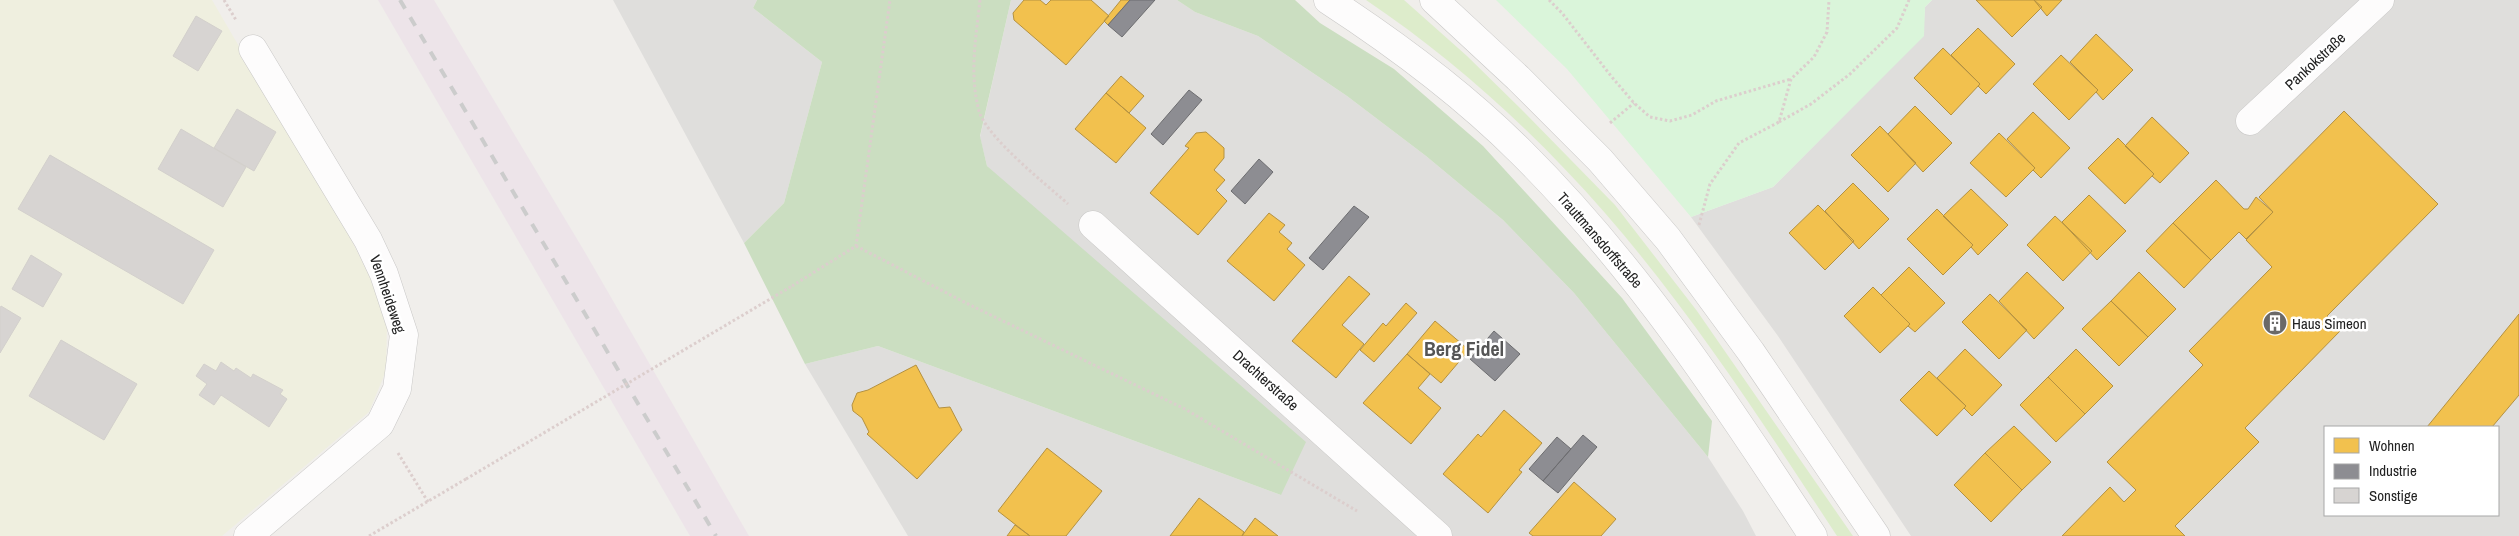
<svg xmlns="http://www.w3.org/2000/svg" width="2519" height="536" font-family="'Archivo Narrow',sans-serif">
  <rect width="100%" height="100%" fill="#f0eeeb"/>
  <path fill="#dfdedc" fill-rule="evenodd" d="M613,0h144l-4,8 69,54 -38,141 -40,40z
    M1011,0h166l18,12 63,24 89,60 79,60 77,64 71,73 134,164 35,54 13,25h-848l-103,-172 73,-18 403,149 -294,-329 -7,-29z
    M1932,0h587v536h-608l-133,-200 -87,-119 82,-30 150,-151 2,-29zM2325,427h173v88h-173z"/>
  <path fill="#ede4e9" d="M378,0h56l152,254 163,282h-59z"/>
  <path fill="#efefdf" d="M0,0h212l138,237 22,44 15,44 -1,46 -17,41 -147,124h-222z"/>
  <path fill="#ddeccb" d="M1366,0h38l63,56 54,53 94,96 82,106 156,225h-16c-72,-110 -145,-223 -232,-323 -70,-80 -150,-153 -239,-213z"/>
  <path fill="#cbdec1" d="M757,0h254l-31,136 7,30 319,276 -25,53 -403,-149 -73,18 -61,-121 40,-40 38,-141 -69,-54z
    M1177,0h118l25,23 74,46 89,77 139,152 90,123 -4,36 -134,-164 -71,-73 -77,-64 -79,-60 -89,-60 -63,-24z"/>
  <path fill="#daf5da" d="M1496,0h436l-7,7 -1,29 -151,151 -82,30 -124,-148z"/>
  <path fill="#f2c14e" stroke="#b49141" d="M1024,0h16l6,5 5,-5h40l18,16 -43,49 -52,-45 -1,-7z
    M1121,0h9l-22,25 -4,-4z
    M1976,0h58l8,7 -30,30z
    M2034,0h28l-15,16z
    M1978,28l37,36 -29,30 -8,-8 2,-2 -29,-29z
    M2096,34l37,36 -30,30 -7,-8 2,-2 -28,-28z
    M1943,48l37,36 -29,31 -37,-37z
    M2061,55l37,35 -29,30 -36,-36z
    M1121,76l23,20 -15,17 -23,-20z
    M1106,93l40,35 -30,35 -41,-34z
    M1915,106l37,37 -29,29 -35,-38z
    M2344,111l94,93 -111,112 14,14 -96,98 14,14 -84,84 10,10h-123l48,-49 14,15 12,-12 -29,-28 96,-97 -14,-14 83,-84 -26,-27 27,-28 -14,-15z
    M2033,112l37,36 -29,30 -8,-8 2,-2 -28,-29z
    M2152,117l37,36 -29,30 -8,-7 2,-2 -29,-28z
    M1880,126l36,37 -28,29 -37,-37z
    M1206,132l18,16v10l-10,12 11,10 -9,10 11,11 -29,34 -48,-42 39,-45 -4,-2 11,-13z
    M1999,133l36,35 -29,29 -36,-34z
    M2118,138l36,36 -29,30 -37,-36z
    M2216,180l28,29h4l8,-12 17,15 -27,27 -7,-7 -28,28 -38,-37z
    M1853,183l36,36 -30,30 -34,-38z
    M1971,189l37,36 -30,30 -7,-8 2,-2 -30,-29z
    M2089,195l37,36 -29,29 -35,-38z
    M1818,205l36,36 -29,29 -36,-37z
    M1937,209l36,36 -30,30 -36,-36z
    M1269,213l16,12 -6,7 13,11 -5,6 18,16 -31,36 -47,-40z
    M2055,216l37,35 -29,30 -36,-36z
    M2173,223l38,37 -27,28 -38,-37z
    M1909,267l36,36 -30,29 -7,-6 2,-2 -29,-29z
    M2027,272l37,36 -30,31 -35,-38z
    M2139,272l37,37 -28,28 -37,-36z
    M1349,276l21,18 -28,31 22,19 -28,34 -44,-37z
    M1873,287l37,37 -30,29 -36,-37z
    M1990,294l37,36 -28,29 -37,-37z
    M2111,301l37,36 -29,29 -37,-37z
    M1406,303l11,10 -43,49 -14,-12 23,-27 3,3z
    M2519,314v81l-27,32h-65z
    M1435,321l34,29 -28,33 -34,-29z
    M1965,349l37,36 -30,31 -8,-8 2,-2 -29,-28z
    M2076,349l37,37 -28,28 -37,-37z
    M1407,354l23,20 -12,14 23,20 -30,36 -48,-41z
    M916,365l23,43 11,-1 12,23 -45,49 -50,-45 2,-2 -7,-14 -9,-7 -1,-6 5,-12 11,-3z
    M1929,371l37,35 -29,30 -37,-36z
    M2048,377l37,37 -29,28 -36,-37z
    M1504,410l38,33 -23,27 3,2 -34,41 -45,-39 35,-40 3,3z
    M2014,426l37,36 -29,28 -37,-37z
    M1047,448l55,43 -36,45h-36l-32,-25z
    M1985,453l37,37 -31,32 -37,-37z
    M1574,482l42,37 -15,17h-68l-4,-3z
    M1199,498l45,34 -2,4h-72z
    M1255,518l23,18h-36z
    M1015,525l15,11h-23z"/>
  <path fill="#8d8d92" stroke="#6d6d70" d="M1130,0h25l-33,37 -14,-12z
    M1189,90l13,10 -39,45 -12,-11z
    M1259,159l14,13 -28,32 -14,-13z
    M1354,206l15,11 -46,53 -14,-12z
    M1494,331l26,23 -25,27 -25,-22z
    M1583,435l14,12 -39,46 -15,-12z
    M1557,437l14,12 -28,32 -14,-12z"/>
  <path fill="#d7d4d2" stroke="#d3d0cc" d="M196,16l26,15 -24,40 -25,-15z
    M237,109l39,23 -22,39 -40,-23z
    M181,129l65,38 -23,40 -65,-38z
    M50,155l164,95 -31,54 -165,-95z
    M31,255l31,19 -19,33 -31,-18z
    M1,306l20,12 -21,35v-45z
    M61,340l76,44 -33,56 -75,-44z
    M221,362l13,9 2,-3 15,10 2,-4 30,16 -3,4 7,5 -18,28 -48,-32 -7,10 -15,-10 8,-11 -11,-8 8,-12 12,7z"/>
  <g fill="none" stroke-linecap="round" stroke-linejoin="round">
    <defs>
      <path id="minor" d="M1328,0c69,45 135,94 193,152 115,114 204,249 292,384
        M1434,0l84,78 82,82 68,79 83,113 125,184
        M2250,121l130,-121
        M1093,225l345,311
        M248,536l132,-112 17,-35 7,-54 -20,-61 -16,-34 -115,-191"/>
    </defs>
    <use href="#minor" stroke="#c9c8c7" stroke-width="29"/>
    <path stroke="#dccecd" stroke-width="3" stroke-dasharray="2.5 2.5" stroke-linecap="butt" d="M224,0l12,20
      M980,0c-4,37 -11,74 -1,111 8,27 67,73 89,93
      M1549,0l13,13 49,63 23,27 16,14 20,4 22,-6 24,-14 75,-22
      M1779,122l32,-18 39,-30 47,-46 12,-28
      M1610,123l24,-20
      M1699,225l11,-41 29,-41 40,-21 12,-43 23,-22 13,-25 2,-32
      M856,246l114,59 215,104 172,102
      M792,286l64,-40 34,-246
      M398,453l30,49
      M369,536l97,-57"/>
    <use href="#minor" stroke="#fdfcfc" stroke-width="28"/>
    <path stroke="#ccc" stroke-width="4" stroke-dasharray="10 10" stroke-linecap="butt" d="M400,0l316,536"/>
    <path stroke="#dccecd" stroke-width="3" stroke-dasharray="2.5 2.5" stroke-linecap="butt" d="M466,479l326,-193"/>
  </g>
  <defs>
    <symbol id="building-disc" viewBox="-11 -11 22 22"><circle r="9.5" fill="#6a6968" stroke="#fff"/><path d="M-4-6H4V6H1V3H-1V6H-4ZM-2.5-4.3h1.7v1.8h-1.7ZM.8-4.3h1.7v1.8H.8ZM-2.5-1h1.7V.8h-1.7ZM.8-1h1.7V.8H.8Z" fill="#fff"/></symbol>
  </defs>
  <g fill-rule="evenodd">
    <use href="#building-disc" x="2261" y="309" width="28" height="28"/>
  </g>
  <g text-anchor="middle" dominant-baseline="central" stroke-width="5" stroke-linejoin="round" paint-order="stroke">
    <g font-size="15" fill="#222" stroke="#fff">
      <text transform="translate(2315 61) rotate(-43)">Pankokstraße</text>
      <text transform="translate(1600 240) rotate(49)">Trauttmansdorffstraße</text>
      <text transform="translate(388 294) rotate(71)">Vennheideweg</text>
      <text transform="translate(1266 380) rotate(42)">Drachterstraße</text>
    </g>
    <g font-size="15" fill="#222" stroke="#fff" text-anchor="start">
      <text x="2292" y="323">Haus Simeon</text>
    </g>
    <g font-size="20" font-weight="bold" fill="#555" stroke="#fff">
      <text x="1464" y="348">Berg Fidel</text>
    </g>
  </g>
  <rect x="2324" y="426" width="175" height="90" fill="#ffffff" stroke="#a7a7a7"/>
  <rect x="2334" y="438" width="25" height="15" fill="#f2c14e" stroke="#a7a7a7"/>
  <text x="2369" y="451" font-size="15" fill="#222222">Wohnen</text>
  <rect x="2334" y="464" width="25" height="15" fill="#8d8d92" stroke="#a7a7a7"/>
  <text x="2369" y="476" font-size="15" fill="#222222">Industrie</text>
  <rect x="2334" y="488" width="25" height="15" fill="#d7d4d2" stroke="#a7a7a7"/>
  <text x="2369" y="501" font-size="15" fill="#222222">Sonstige</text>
</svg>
